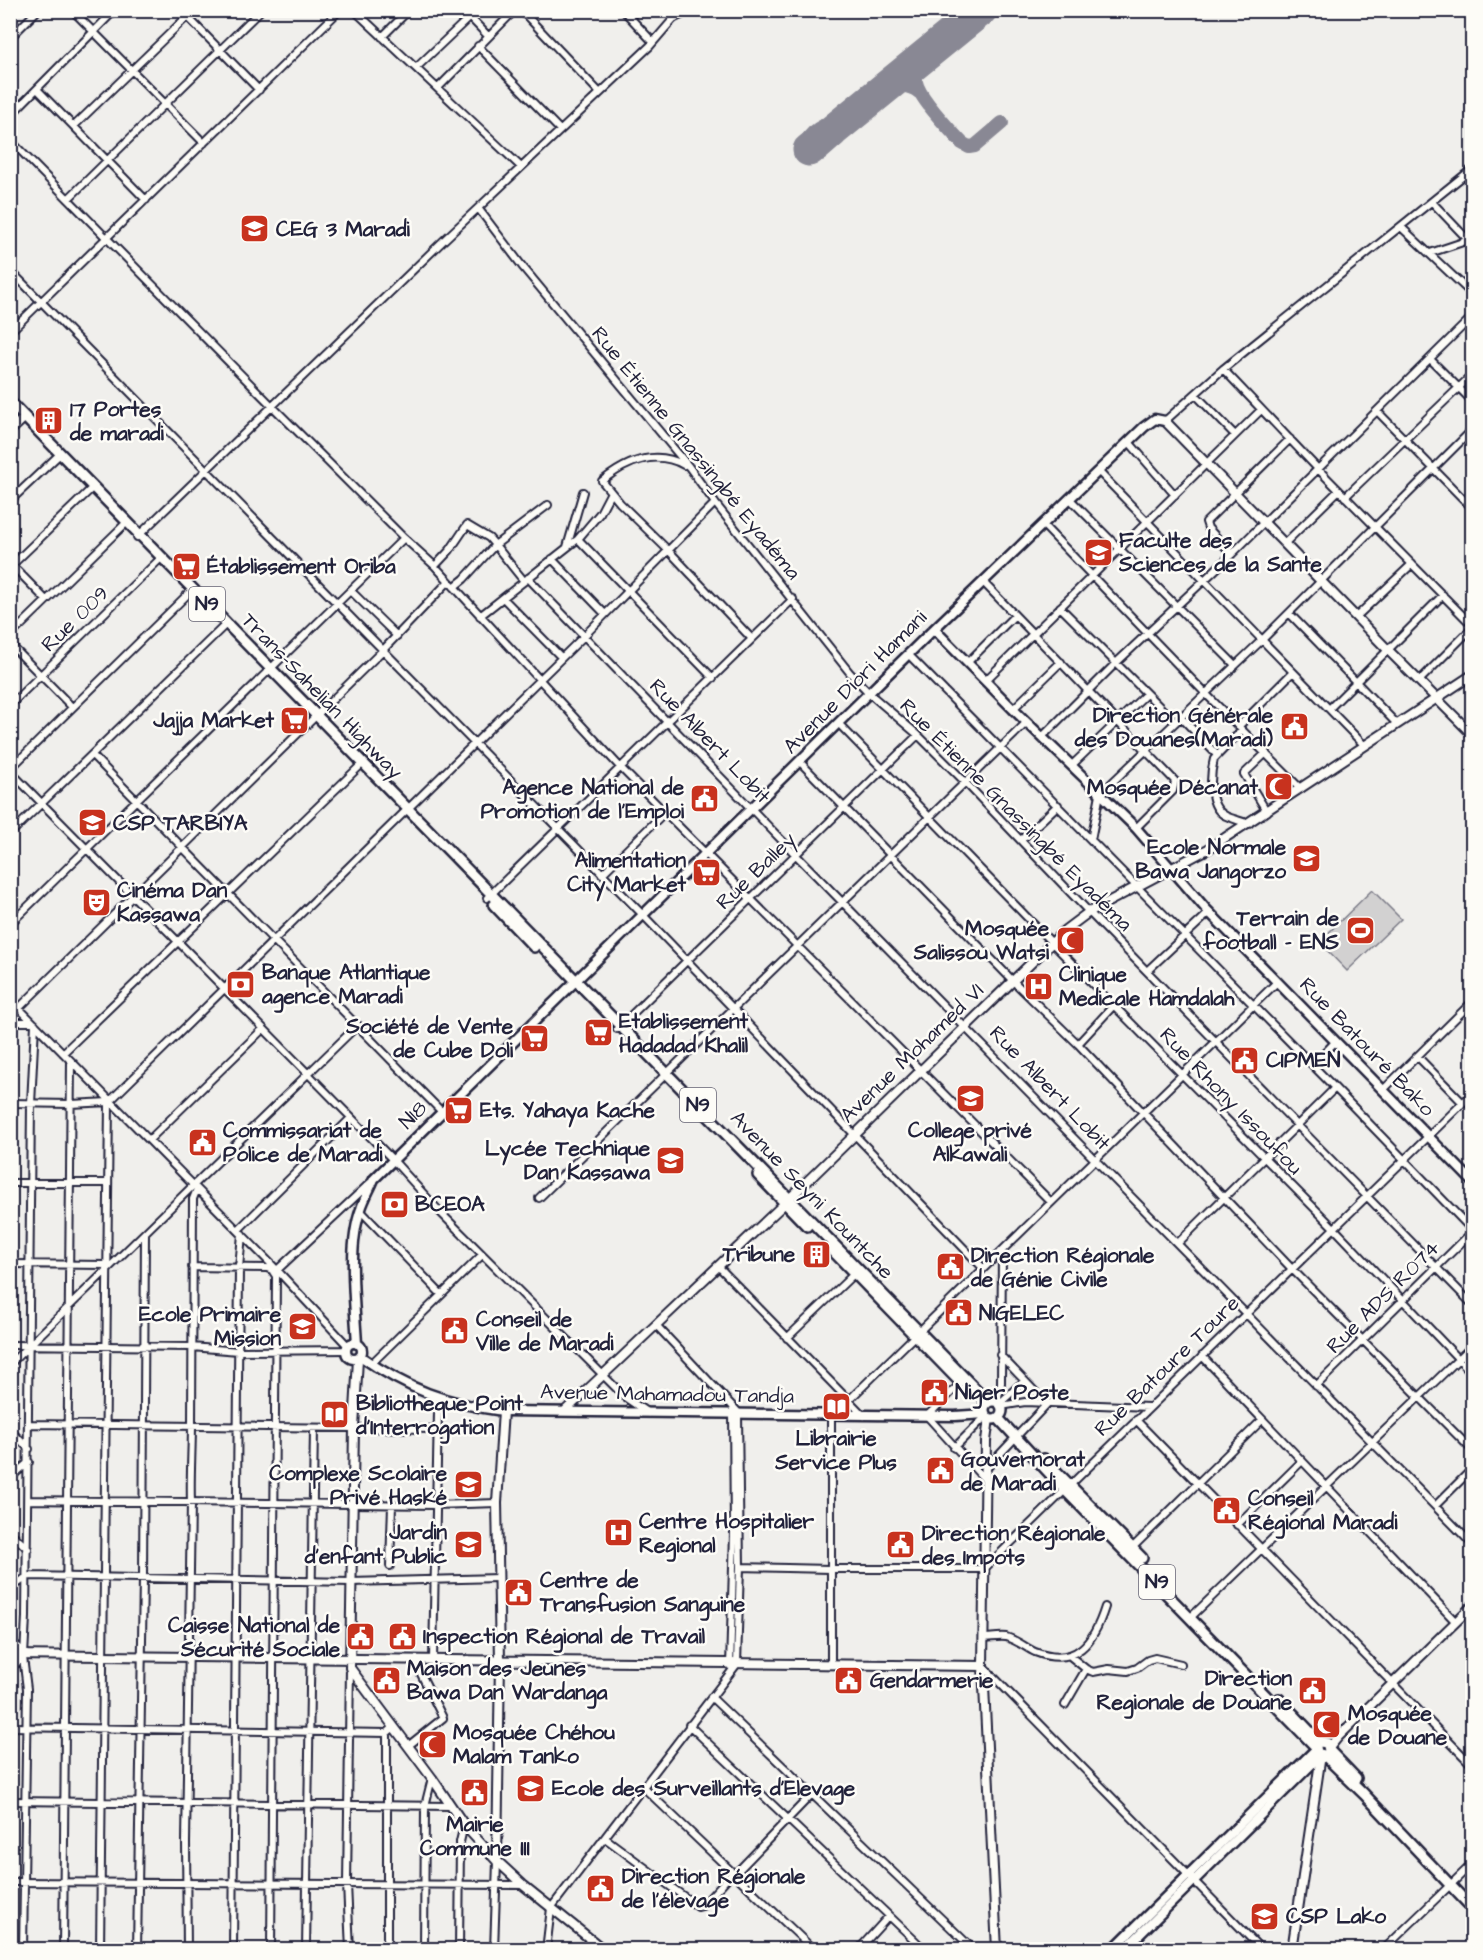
<svg xmlns="http://www.w3.org/2000/svg" width="1483" height="1960" font-family="'Architects Daughter',sans-serif">
  <rect width="100%" height="100%" fill="#f0efec"/>
  <filter id="ink" filterUnits="userSpaceOnUse"><feTurbulence type="fractalNoise" baseFrequency=".0167" numOctaves="2"/><feDisplacementMap in="SourceGraphic" scale="12" xChannelSelector="R" yChannelSelector="G"/><feConvolveMatrix kernelMatrix="1 2 1 2 8 2 1 2 1" color-interpolation-filters="sRGB"/></filter>
  <g filter="url(#ink)">
    <path fill="#d2d1d1" stroke="#7a7a86" stroke-width="1.5" d="M1372,890l29,29 -54,52 -28,-29z"/>
    <g fill="none" stroke-linecap="round" stroke-linejoin="round">
      <path stroke="#898894" stroke-width="14" d="M922,59c-5,7 -8,14 -6,23 3,16 34,48 46,61l7,4 6,-1 27,-23
        M886,88c13,-3 22,-4 33,4
        M854,114l-9,10 -7,15 -17,15c-7,0 -11,-2 -15,-9 4,-20 32,-23 48,-31z"/>
      <path stroke="#898894" stroke-width="33" d="M809,150l172,-140"/>
      <defs>
        <path id="minor" d="M72,10l132,133
          M181,10l78,80
          M354,10l167,157
          M463,10l25,26
          M521,10l79,83
          M623,10l30,32
          M675,18l17,-8
          M382,37l27,-27
          M10,38l28,-28
          M478,46l82,84
          M416,68l61,-58
          M438,88l77,-78
          M37,89l109,111
          M10,116l105,-106
          M74,126l120,-116
          M10,140l269,273 125,125 31,28 185,201 431,435
          M68,199l193,-189
          M1432,202l40,42
          M478,208l44,58 167,201 26,36 135,170 20,21 48,41 46,46 125,131 383,392
          M1401,227l71,67
          M1430,253l42,-14
          M10,270l633,645 340,353
          M10,332l330,-322
          M1430,359l42,42
          M1223,369l95,100 154,156
          M1196,395l39,40
          M1377,411l95,97
          M1165,421l58,-52 249,-200
          M1129,442l46,53
          M684,465c-29,-16 -57,-4 -82,16l18,22 49,48 83,88
          M1098,471l267,275
          M1345,497l127,-122
          M1070,499l165,166
          M10,501l51,-48
          M1043,525l162,168 96,96
          M137,537l306,-296 207,-195 31,-36
          M578,539l135,139
          M1285,543l54,-53
          M567,547l16,-55
          M1232,554l-24,-26 -2,-6 84,-83
          M552,559l53,55
          M11,564l35,36
          M435,566l15,-16 17,-25 22,13 6,7 -31,34 -10,8
          M10,567l80,-77
          M528,578l268,277 676,689
          M524,581l-29,-36 53,-40
          M983,582l192,199 -2,10 -37,37
          M351,591l46,45
          M503,598l58,59
          M1060,607l115,115
          M1289,613l108,111
          M480,616l98,-77 22,-26 11,-21
          M1356,617l56,-53
          M10,636l114,-111
          M10,644l62,63
          M909,655l426,433 137,142
          M967,663l47,-47
          M985,681l276,-271
          M1419,681l53,-53
          M10,705l152,-148
          M1013,709l48,-47
          M1329,709l114,-114
          M1180,716l36,38
          M839,724l213,219 282,285 138,145
          M1239,726l54,-54
          M1242,730l-28,29c-4,16 -7,48 12,57 7,3 15,5 23,8
          M1042,737l74,-74 116,-109 240,-237
          M1266,753l-22,21 23,38
          M92,755l350,357
          M800,762l213,219 65,63 214,225 180,181
          M1071,766l75,-72
          M10,769l180,-177
          M10,771l383,389 48,53 185,185 22,15
          M10,834l213,-207
          M1021,840l37,-35
          M1091,840l9,-46 162,-154 210,-210
          M602,874l63,-62
          M487,898l306,-299
          M10,924l394,-386
          M1147,971l63,-59
          M10,999l267,271 71,76
          M19,1008l364,-358 66,-69
          M10,1022h22
          M617,1029l301,-294
          M1078,1044l36,-39
          M63,1053l300,-290
          M1418,1057l45,46
          M1313,1065l23,-24
          M1383,1090l89,-88
          M10,1103l61,1 38,-2
          M149,1140l114,-111
          M10,1183h98
          M539,1198l488,-476
          M360,1210l81,84
          M238,1230l113,-112
          M1178,1243l157,-155
          M10,1264l97,1
          M718,1266l146,150
          M192,1267l75,1 5,2 4,6 -5,674
          M275,1272l95,-89
          M787,1338l69,-66
          M10,1345l182,2 46,4 108,-1
          M1202,1356l254,266
          M10,1364l348,-339
          M371,1364l111,-109
          M963,1381l-36,35 58,64
          M1316,1386l156,-154
          M431,1395l7,17 -5,248
          M997,1401l4,-18 1,-132
          M1000,1403l24,-22
          M1001,1406l24,-4 124,5
          M1136,1420l336,345
          M29,1424l408,5
          M10,1430l19,19
          M954,1448l32,-32
          M985,1470l62,-66 -47,-49
          M10,1478l19,-16
          M29,1500l406,5 62,-2
          M1435,1506l37,-37
          M1237,1525l65,-64
          M10,1532l18,17
          M1132,1548l130,-128
          M390,1566l2,-61
          M740,1567l90,2h154l488,-475
          M10,1589l18,-13 323,6 147,-4
          M1190,1618l282,-272
          M983,1638c7,0 16,-2 23,-1 11,3 20,11 29,15 41,16 59,-10 70,-45
          M10,1640l15,13
          M23,1657l4,32 -4,261
          M831,1664v-249l17,-14 429,-419
          M730,1666l4,-133 -1,-123
          M983,1666l279,284
          M10,1669l14,-13 2,-39 5,-513 4,-80
          M1086,1669l7,3 16,-3 19,2 9,-3 11,-8 7,-2 26,6
          M711,1697l263,253
          M1065,1705l21,-36 -16,-13
          M689,1725l236,225
          M10,1727l377,6 7,-6
          M387,1733v217
          M408,1746l35,-28 -29,-58
          M643,1787l171,163
          M10,1801l441,5
          M605,1838l93,69 4,-1 31,-34
          M735,1874l77,-80
          M10,1882l513,3
          M1132,1940l9,10
          M10,1945l6,5
          M63,1950l8,-889
          M100,1950l9,-848 475,-466 131,-133
          M137,1950l6,-372 2,-345
          M187,1950l-1,-107 5,-341c-1,-26 1,-52 1,-78 0,-75 0,-150 1,-225l4,-10
          M233,1950l6,-682 3,-34
          M306,1950l8,-522
          M350,1950l-3,-66 3,-216
          M424,1950l1,-144 7,-28
          M459,1950l1,-108 4,-17
          M494,1950l3,-89
          M546,1950l5,-42 186,-244 3,-97 -2,-152 -1,-4 -81,-86
          M583,1950l7,-11
          M858,1950l31,-34
          M1383,1950l89,-86"/>
        <path id="tertiary" d="M1165,421l223,229 84,84
          M10,431l15,-14
          M358,1359l-4,69 -4,240 82,110 32,47 33,36 26,24 81,65
          M566,1410l219,-207 280,-273 24,-18 119,-63 264,-174
          M989,1418l-3,23 -3,225 14,284
          M10,1655l973,11
          M1329,1748l9,-11 134,-131
          M497,1861l3,-201 -3,-157 6,-92
          M1292,1950l29,-195"/>
        <path id="secondary" d="M934,629l79,80 123,119 70,81 266,272
          M346 1351a8 8 0 1 1 16 0a8 8 0 1 1-16 0Z
          M357,1344c-2,-39 -10,-98 4,-135 3,-10 9,-20 13,-30l560,-550 210,-202 11,-8 10,2
          M360,1356c47,33 87,48 143,55l452,5 30,-2
          M1112,1950l204,-201
          M1124,1950l197,-195"/>
        <path id="trunk" d="M10,402l978,1000
          M494,905l40,42
          M758,1175l49,51
          M830,1248l130,134
          M984 1410a9 9 0 1 1 18 0a9 9 0 1 1-18 0Z
          M998,1418l67,72 251,257 1,6 7,2 40,39 108,114
          M1044,1459l98,99
          M1279,1699l41,43 7,1 2,7 27,28"/>
      </defs>
      <use href="#minor" stroke="#22223b" stroke-width="10"/>
      <use href="#tertiary" stroke="#22223b" stroke-width="12"/>
      <use href="#secondary" stroke="#22223b" stroke-width="13"/>
      <use href="#trunk" stroke="#22223b" stroke-width="14"/>
      <use href="#minor" stroke="#fdfcf7" stroke-width="6"/>
      <use href="#tertiary" stroke="#fdfcf7" stroke-width="8"/>
      <use href="#secondary" stroke="#fdfcf7" stroke-width="8"/>
      <use href="#trunk" stroke="#fdfcf7" stroke-width="9"/>
    </g>
  </g>
  <defs>
    <symbol id="school-square" viewBox="-11 -11 22 22"><rect x="-9" y="-9" width="18" height="18" rx="4" fill="#c8321e" stroke="#fdfcf7"/><path d="M0-5L7-2L0 1L-7-2ZM-4 1L0 2.5L4 1V4Q0 6-4 4Z" fill="#fff"/></symbol>
    <symbol id="building-square" viewBox="-11 -11 22 22"><rect x="-9" y="-9" width="18" height="18" rx="4" fill="#c8321e" stroke="#fdfcf7"/><path d="M-4-6H4V6H1V3H-1V6H-4ZM-2.5-4.3h1.7v1.8h-1.7ZM.8-4.3h1.7v1.8H.8ZM-2.5-1h1.7V.8h-1.7ZM.8-1h1.7V.8H.8Z" fill="#fff"/></symbol>
    <symbol id="university-square" viewBox="-11 -11 22 22"><rect x="-9" y="-9" width="18" height="18" rx="4" fill="#c8321e" stroke="#fdfcf7"/><path d="M0-5L7-2L0 1L-7-2ZM-4 1L0 2.5L4 1V4Q0 6-4 4Z" fill="#fff"/></symbol>
    <symbol id="supermarket-square" viewBox="-11 -11 22 22"><rect x="-9" y="-9" width="18" height="18" rx="4" fill="#c8321e" stroke="#fdfcf7"/><path d="M-6-5.5h2.5l.6 2H6L4.5 2H-2.5L-4.4-4H-6ZM-1.5 3.2a1.3 1.3 0 1 0 .1 0ZM3 3.2a1.3 1.3 0 1 0 .1 0Z" fill="#fff"/></symbol>
    <symbol id="civic-square" viewBox="-11 -11 22 22"><rect x="-9" y="-9" width="18" height="18" rx="4" fill="#c8321e" stroke="#fdfcf7"/><path d="M-.6-6.5H3V-4.5H.6V-3L4-1V1h2V6H-6V1h2V-1L-.6-3ZM-1.2 2.5V6h2.4V2.5Z" fill="#fff"/></symbol>
    <symbol id="mosque-square" viewBox="-11 -11 22 22"><rect x="-9" y="-9" width="18" height="18" rx="4" fill="#c8321e" stroke="#fdfcf7"/><path d="M3.5-4.9A6 6 0 1 0 3.5 4.9A5 5 0 1 1 3.5-4.9Z" fill="#fff"/></symbol>
    <symbol id="theatre-square" viewBox="-11 -11 22 22"><rect x="-9" y="-9" width="18" height="18" rx="4" fill="#c8321e" stroke="#fdfcf7"/><path d="M-5-5.5Q0-4 5-5.5V0Q5 5 0 6Q-5 5-5 0ZM-3.3-2.5H-1v1.5H-3.3ZM1-2.5H3.3v1.5H1ZM-2.8 1Q0 5.5 2.8 1Z" fill="#fff"/></symbol>
    <symbol id="stadium-square" viewBox="-11 -11 22 22"><rect x="-9" y="-9" width="18" height="18" rx="4" fill="#c8321e" stroke="#fdfcf7"/><path d="M0-5a6.5 5 0 1 0 0 10a6.5 5 0 1 0 0-10ZM-3.5-1.8h7v3.6h-7Z" fill="#fff"/></symbol>
    <symbol id="bank-square" viewBox="-11 -11 22 22"><rect x="-9" y="-9" width="18" height="18" rx="4" fill="#c8321e" stroke="#fdfcf7"/><path d="M-6-4H6V4H-6ZM0-2.3a2.3 2.3 0 1 0 0 4.6a2.3 2.3 0 1 0 0-4.6Z" fill="#fff"/></symbol>
    <symbol id="hospital-square" viewBox="-11 -11 22 22"><rect x="-9" y="-9" width="18" height="18" rx="4" fill="#c8321e" stroke="#fdfcf7"/><path d="M-5-5h3v3.5h4V-5h3V5h-3V1.5h-4V5h-3Z" fill="#fff"/></symbol>
    <symbol id="library-square" viewBox="-11 -11 22 22"><rect x="-9" y="-9" width="18" height="18" rx="4" fill="#c8321e" stroke="#fdfcf7"/><path d="M-6-4Q-3-5.5-.7-3.5V5Q-3 3-6 4ZM6-4Q3-5.5 .7-3.5V5Q3 3 6 4Z" fill="#fff"/></symbol>
  </defs>
  <g fill-rule="evenodd">
    <use href="#school-square" x="238" y="212" width="33" height="33"/>
    <use href="#building-square" x="32" y="404" width="33" height="33"/>
    <use href="#university-square" x="1082" y="536" width="33" height="33"/>
    <use href="#supermarket-square" x="170" y="550" width="33" height="33"/>
    <use href="#supermarket-square" x="278" y="704" width="33" height="33"/>
    <use href="#civic-square" x="1278" y="710" width="33" height="33"/>
    <use href="#mosque-square" x="1262" y="770" width="33" height="33"/>
    <use href="#civic-square" x="688" y="782" width="33" height="33"/>
    <use href="#school-square" x="76" y="806" width="33" height="33"/>
    <use href="#school-square" x="1290" y="842" width="33" height="33"/>
    <use href="#supermarket-square" x="690" y="856" width="33" height="33"/>
    <use href="#theatre-square" x="80" y="886" width="33" height="33"/>
    <use href="#stadium-square" x="1344" y="914" width="33" height="33"/>
    <use href="#mosque-square" x="1054" y="924" width="33" height="33"/>
    <use href="#bank-square" x="224" y="968" width="33" height="33"/>
    <use href="#hospital-square" x="1022" y="970" width="33" height="33"/>
    <use href="#supermarket-square" x="582" y="1016" width="33" height="33"/>
    <use href="#supermarket-square" x="518" y="1022" width="33" height="33"/>
    <use href="#civic-square" x="1228" y="1044" width="33" height="33"/>
    <use href="#school-square" x="954" y="1082" width="33" height="33"/>
    <use href="#supermarket-square" x="442" y="1094" width="33" height="33"/>
    <use href="#civic-square" x="186" y="1126" width="33" height="33"/>
    <use href="#school-square" x="654" y="1144" width="33" height="33"/>
    <use href="#bank-square" x="378" y="1188" width="33" height="33"/>
    <use href="#building-square" x="800" y="1238" width="33" height="33"/>
    <use href="#civic-square" x="934" y="1250" width="33" height="33"/>
    <use href="#civic-square" x="942" y="1296" width="33" height="33"/>
    <use href="#school-square" x="286" y="1310" width="33" height="33"/>
    <use href="#civic-square" x="438" y="1314" width="33" height="33"/>
    <use href="#civic-square" x="918" y="1376" width="33" height="33"/>
    <use href="#library-square" x="820" y="1390" width="33" height="33"/>
    <use href="#library-square" x="318" y="1398" width="33" height="33"/>
    <use href="#civic-square" x="924" y="1454" width="33" height="33"/>
    <use href="#school-square" x="452" y="1468" width="33" height="33"/>
    <use href="#civic-square" x="1210" y="1494" width="33" height="33"/>
    <use href="#hospital-square" x="602" y="1516" width="33" height="33"/>
    <use href="#school-square" x="452" y="1528" width="33" height="33"/>
    <use href="#civic-square" x="884" y="1528" width="33" height="33"/>
    <use href="#civic-square" x="502" y="1576" width="33" height="33"/>
    <use href="#civic-square" x="386" y="1620" width="33" height="33"/>
    <use href="#civic-square" x="344" y="1620" width="33" height="33"/>
    <use href="#civic-square" x="370" y="1664" width="33" height="33"/>
    <use href="#civic-square" x="832" y="1664" width="33" height="33"/>
    <use href="#civic-square" x="1296" y="1674" width="33" height="33"/>
    <use href="#mosque-square" x="1310" y="1708" width="33" height="33"/>
    <use href="#mosque-square" x="416" y="1728" width="33" height="33"/>
    <use href="#school-square" x="514" y="1772" width="33" height="33"/>
    <use href="#civic-square" x="458" y="1776" width="33" height="33"/>
    <use href="#civic-square" x="584" y="1872" width="33" height="33"/>
    <use href="#school-square" x="1248" y="1900" width="33" height="33"/>
  </g>
  <g text-anchor="middle" dominant-baseline="central" stroke-width="5" stroke-linejoin="round" paint-order="stroke">
    <g fill="#fdfcf7" stroke="#646373" stroke-width="1.5">
      <rect x="189" y="587" width="36" height="34" rx="4.5"/>
      <rect x="680" y="1088" width="36" height="34" rx="4.5"/>
      <rect x="1139" y="1565" width="36" height="34" rx="4.5"/>
    </g>
    <g font-size="20" font-weight="bold" fill="#22223b">
      <text x="207" y="604">N9</text>
      <text x="698" y="1105">N9</text>
      <text x="1157" y="1582">N9</text>
    </g>
    <g font-size="21" font-weight="bold" fill="#22223b" stroke="#fdfcf7" text-anchor="start">
      <text x="276" y="229">CEG 3 Maradi</text>
      <text x="70" y="409">17 Portes<tspan x="70" dy="24">de maradi</tspan></text>
      <text x="1119" y="540">Faculte des<tspan x="1119" dy="24">Sciences de la Sante</tspan></text>
      <text x="207" y="566">Établissement Oriba</text>
      <text x="1273" y="715" text-anchor="end">Direction Générale<tspan x="1273" dy="24">des Douanes(Maradi)</tspan></text>
      <text x="274" y="720" text-anchor="end">Jajja Market</text>
      <text x="684" y="787" text-anchor="end">Agence National de<tspan x="684" dy="24">Promotion de l'Emploi</tspan></text>
      <text x="1258" y="787" text-anchor="end">Mosquée Décanat</text>
      <text x="113" y="823">CSP TARBIYA</text>
      <text x="1286" y="847" text-anchor="end">Ecole Normale<tspan x="1286" dy="24">Bawa Jangorzo</tspan></text>
      <text x="686" y="860" text-anchor="end">Alimentation<tspan x="686" dy="24">City Market</tspan></text>
      <text x="117" y="890">Cinéma Dan<tspan x="117" dy="24">Kassawa</tspan></text>
      <text x="1339" y="918" text-anchor="end">Terrain de<tspan x="1339" dy="24">football - ENS</tspan></text>
      <text x="1049" y="928" text-anchor="end">Mosquée<tspan x="1049" dy="24">Salissou Watsi</tspan></text>
      <text x="262" y="972">Banque Atlantique<tspan x="262" dy="24">agence Maradi</tspan></text>
      <text x="1059" y="974">Clinique<tspan x="1059" dy="24">Medicale Hamdalah</tspan></text>
      <text x="619" y="1021">Etablissement<tspan x="619" dy="24">Hadadad Khalil</tspan></text>
      <text x="513" y="1026" text-anchor="end">Société de Vente<tspan x="513" dy="24">de Cube Doli</tspan></text>
      <text x="1266" y="1060">CIPMEN</text>
      <text x="480" y="1110">Ets. Yahaya Kache</text>
      <text x="223" y="1130">Commissariat de<tspan x="223" dy="24">Police de Maradi</tspan></text>
      <text x="970" y="1130" text-anchor="middle">College privé<tspan x="970" dy="24">Alkawali</tspan></text>
      <text x="650" y="1148" text-anchor="end">Lycée Technique<tspan x="650" dy="24">Dan Kassawa</tspan></text>
      <text x="415" y="1204">BCEOA</text>
      <text x="795" y="1254" text-anchor="end">Tribune</text>
      <text x="971" y="1255">Direction Régionale<tspan x="971" dy="24">de Génie Civile</tspan></text>
      <text x="979" y="1313">NIGELEC</text>
      <text x="281" y="1314" text-anchor="end">Ecole Primaire<tspan x="281" dy="24">Mission</tspan></text>
      <text x="476" y="1319">Conseil de<tspan x="476" dy="24">Ville de Maradi</tspan></text>
      <text x="955" y="1392">Niger Poste</text>
      <text x="356" y="1403">Bibliotheque Point<tspan x="356" dy="24">d'Interrogation</tspan></text>
      <text x="836" y="1438" text-anchor="middle">Librairie<tspan x="836" dy="24">Service Plus</tspan></text>
      <text x="961" y="1459">Gouvernorat<tspan x="961" dy="24">de Maradi</tspan></text>
      <text x="447" y="1473" text-anchor="end">Complexe Scolaire<tspan x="447" dy="24">Privé Haské</tspan></text>
      <text x="1248" y="1498">Conseil<tspan x="1248" dy="24">Régional Maradi</tspan></text>
      <text x="639" y="1521">Centre Hospitalier<tspan x="639" dy="24">Regional</tspan></text>
      <text x="447" y="1532" text-anchor="end">Jardin<tspan x="447" dy="24">d'enfant Public</tspan></text>
      <text x="922" y="1533">Direction Régionale<tspan x="922" dy="24">des Impots</tspan></text>
      <text x="540" y="1580">Centre de<tspan x="540" dy="24">Transfusion Sanguine</tspan></text>
      <text x="340" y="1625" text-anchor="end">Caisse National de<tspan x="340" dy="24">Sécurité Sociale</tspan></text>
      <text x="423" y="1636">Inspection Régional de Travail</text>
      <text x="407" y="1668">Maison des Jeunes<tspan x="407" dy="24">Bawa Dan Wardanga</tspan></text>
      <text x="1292" y="1678" text-anchor="end">Direction<tspan x="1292" dy="24">Regionale de Douane</tspan></text>
      <text x="870" y="1680">Gendarmerie</text>
      <text x="1348" y="1713">Mosquée<tspan x="1348" dy="24">de Douane</tspan></text>
      <text x="453" y="1732">Mosquée Chéhou<tspan x="453" dy="24">Malam Tanko</tspan></text>
      <text x="552" y="1788">Ecole des Surveillants d'Elevage</text>
      <text x="475" y="1824" text-anchor="middle">Mairie<tspan x="475" dy="24">Commune III</tspan></text>
      <text x="622" y="1876">Direction Régionale<tspan x="622" dy="24">de l'élevage</tspan></text>
      <text x="1286" y="1916">CSP Lako</text>
    </g>
    <g font-size="21" fill="#22223b" stroke="#fdfcf7">
      <text transform="translate(696 453) rotate(51)">Rue Étienne Gnassingbé Eyadéma</text>
      <text transform="translate(75 619) rotate(-44)">Rue 009</text>
      <text transform="translate(855 682) rotate(-45)">Avenue Diori Hamani</text>
      <text transform="translate(322 696) rotate(46)">Trans-Sahelian Highway</text>
      <text transform="translate(710 741) rotate(46)">Rue Albert Lobit</text>
      <text transform="translate(1016 815) rotate(45)">Rue Étienne Gnassingbé Eyadéma</text>
      <text transform="translate(756 871) rotate(-44)">Rue Balley</text>
      <text transform="translate(1367 1047) rotate(46)">Rue Batouré Bako</text>
      <text transform="translate(912 1053) rotate(-44)">Avenue Mohamed VI</text>
      <text transform="translate(1050 1088) rotate(46)">Rue Albert Lobit</text>
      <text transform="translate(1231 1101) rotate(46)">Rue Rhony Issoufou</text>
      <text transform="translate(413 1115) rotate(-45)">N18</text>
      <text transform="translate(812 1195) rotate(46)">Avenue Seyni Kountche</text>
      <text transform="translate(1383 1297) rotate(-45)">Rue ADS R074</text>
      <text transform="translate(1167 1366) rotate(-44)">Rue Batoure Toure</text>
      <text transform="translate(667 1394) rotate(1)">Avenue Mahamadou Tandja</text>
    </g>
  </g>
  <rect width="1483" height="1960" fill="none" stroke="#fdfcf7" stroke-width="36"/>
  <rect x="18" y="18" width="1447" height="1924" fill="none" stroke="#22223b" stroke-width="2" filter="url(#ink)"/>
</svg>
